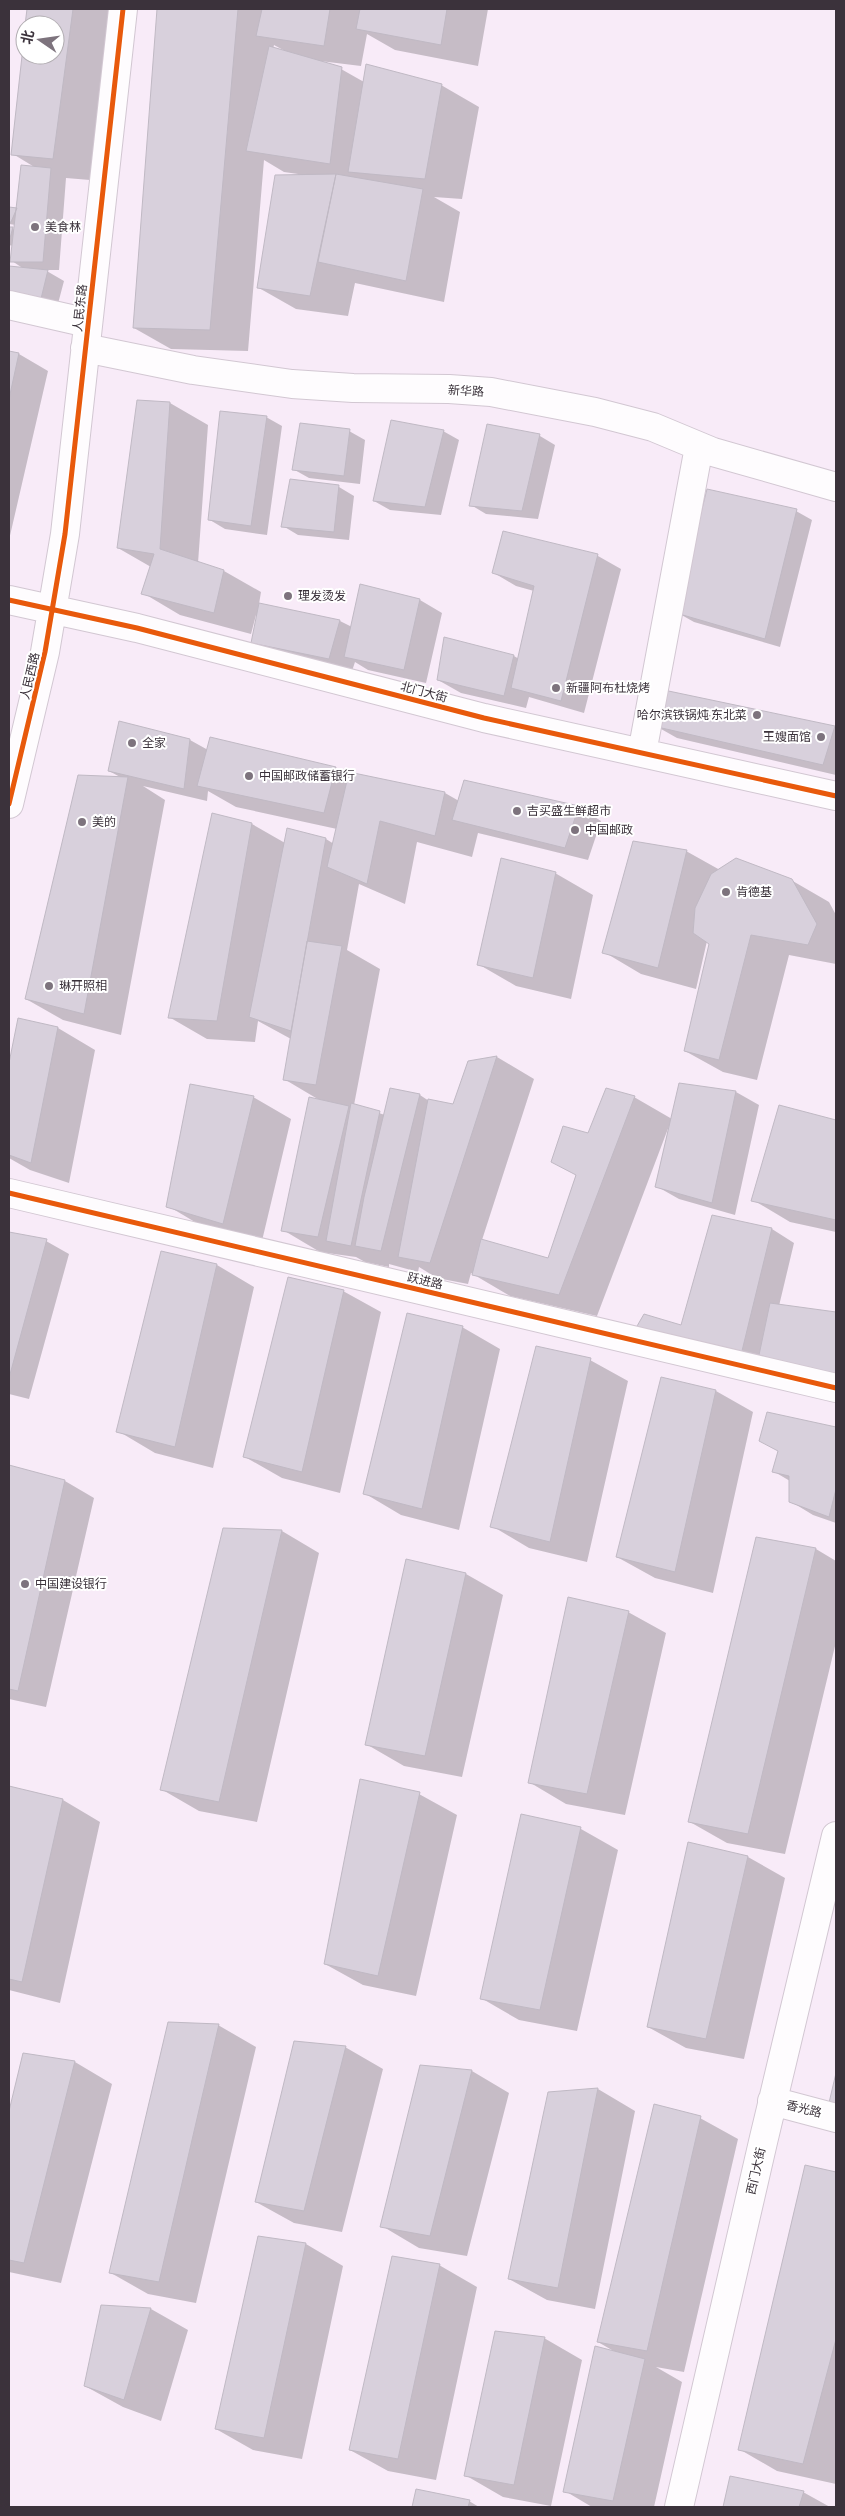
<svg xmlns="http://www.w3.org/2000/svg" width="845" height="2516" font-family="Raleway,'Noto Sans SC',sans-serif">
  <rect width="100%" height="100%" fill="#f8ebf8"/>
  <path fill="#0003" fill-rule="evenodd" d="M28,9h85l-23,171 -24,-2 -7,92h-14l19,11 -9,34 -46,-12v-36l15,2 -12,-8 1,-15 -4,-1v-17l6,2 1,-5 -7,-1v-16l8,2 19,-42 -23,-14 12,-113v14h30v-30h-28z
    M158,9h330l-10,57 -83,-16 -28,-16 -6,32 -41,-5 21,8 23,13 77,3 38,22 -17,92 -28,-2 26,15 -16,90 -89,-19 -7,33 -52,-7 -37,-21 39,-114 -14,-2 -20,-12 -16,191 -77,-2 -37,-21zM274,45l11,6 -12,-2z
    M9,352l10,2 29,17 -39,169z
    M138,401l32,2 38,22 -10,138 26,8 37,21 -2,12 81,17 12,6 68,-27 22,13 -16,70 -58,-13 -13,-8 -3,9 -77,-16 -22,-13 5,-26 -2,-1 -5,19 -71,-19 -37,-22 8,-26 -33,-19z
    M266,417l16,9 -15,109 -42,-6 -15,-9z
    M488,425l52,11 15,9 -17,74 -52,-5 -15,-9z
    M349,431l16,9 -5,44 -51,-6 -16,-9z
    M443,431l16,9 -18,75 -51,-5 -16,-9z
    M291,480l48,7 15,9 -5,44 -51,-5 -15,-9z
    M796,511l16,9 -32,127 -86,-25 -16,-9z
    M504,532l94,24 23,13 -37,144 -55,-16 -3,11 -65,-15 -23,-13 76,-24 5,3 15,-68 -18,-5 -22,-13z
    M654,725l180,2 2,1v47l-159,-37z
    M190,740l18,10 127,18 15,8v-2l95,19 14,8 6,-20 114,26 22,14 -13,39 -110,-27 -6,24 -55,-15 -12,62 -46,-20 -12,66 33,19 -26,136 31,10 35,-20 9,6 25,5 43,-49 37,22 -52,161 67,20 40,-126 45,-37 38,22 8,-34 56,7 23,13 -24,110 -56,-16 -23,-13 13,-60 -72,190 -87,-20 -39,-23 -3,11 -31,-6 -18,-11 -1,5 -29,-8v3l-24,-5 -9,-5 -36,-5 -37,-22 38,-129 -37,-22 7,-40 -33,-18 -3,21 -48,-3 -38,-22 44,-202 39,9 33,19 3,-14 38,10 8,5 3,-15 -101,-22 -28,-16 -1,10 -64,-15 22,14 -44,235 -58,-15 -37,-21 96,-221 -13,-7z
    M686,851l34,19 71,10 38,22 7,13v49l-47,-9 -32,125 -34,-8 -38,-21 25,-108 -3,-2 -11,48 -55,-15 -37,-22z
    M555,873l38,22 -22,104 -55,-13 -38,-22z
    M19,1019l39,9 37,22 -26,133 -39,-13 -21,-12v-89z
    M253,1097l38,22 -30,126 -56,-17 -37,-22z
    M779,1106l57,16v110l-46,-10 -37,-22z
    M713,1217l59,12 22,14 -15,63 57,8v69l-73,-16 -81,-41z
    M9,1234l37,7 23,13 -40,145 -20,-5z
    M217,1265l37,22 -41,181 -58,-15 -37,-22z
    M343,1291l38,21 -41,181 -58,-15 -37,-21z
    M462,1327l38,22 -41,181 -58,-15 -37,-22z
    M590,1360l38,21 -41,181 -58,-14 -37,-22z
    M662,1378l54,13 37,21 -40,181 -58,-15 -38,-21z
    M767,1414l69,15v94l-23,-8 -23,-14v-20l-17,-10 6,-20z
    M9,1467l56,14 29,17 -48,209 -37,-8z
    M282,1531l37,22 -62,269 -58,-11 -38,-22z
    M757,1538l59,11 20,12v81l-51,212 -58,-11 -37,-21z
    M466,1574l37,21 -41,182 -58,-11 -38,-22z
    M628,1612l38,21 -41,182 -59,-11 -37,-22z
    M9,1788l54,12 37,22 -40,181 -51,-13z
    M419,1794l38,21 -41,181 -53,-11 -38,-21z
    M581,1829l37,21 -41,181 -58,-11 -38,-22z
    M748,1857l37,21 -41,181 -58,-11 -38,-21z
    M218,2025l38,22 -60,256 -48,-9 -37,-21z
    M345,2047l38,22 -41,163 -48,-9 -38,-21z
    M24,2054l51,8 37,22 -51,199 -52,-11v-156z
    M472,2071l37,22 -42,163 -48,-8 -37,-22z
    M598,2089l37,22 -40,198 -48,-9 -38,-21z
    M700,2118l38,21 -54,233 -28,-5 26,15 -28,125h-62l-27,-16 52,-138 -19,-11z
    M805,2167l31,6v311l-59,-13 -38,-22z
    M306,2244l37,22 -41,193 -49,-9 -37,-21z
    M439,2265l38,22 -41,193 -48,-9 -38,-21z
    M102,2306l49,3 37,21 -27,91 -38,-14 -38,-21z
    M544,2338l38,22 -31,146 -48,-9 -38,-22z
    M731,2477l72,15 27,15h-106z
    M417,2491l52,10 10,6h-66z"/>
  <path fill="#d8d0dc" stroke="#c0b9c4" d="M27,9h46l-20,150 -42,-4 14,-126v26h30v-30h-30z
    M157,9h81l-28,321 -77,-2z
    M262,9h68l-6,37 -68,-10z
    M360,9h87l-6,36 -85,-16z
    M269,46l73,21 -12,97 -84,-13z
    M366,64l76,20 -17,95 -77,-7z
    M21,165l30,3 -8,94h-33z
    M336,174l-26,122 -53,-8 18,-113z
    M336,174l87,15 -17,92 -88,-19z
    M9,207l8,1 -6,14h-2z
    M9,227h4l-4,15z
    M9,266l39,4 -9,37 -30,-6z
    M9,351l10,2 -10,46z
    M137,400l33,2 -10,147 64,21 -10,43 -73,-19 13,-40 -37,-6z
    M220,411l47,5 -16,110 -43,-6z
    M391,420l53,10 -19,77 -52,-6z
    M300,423l50,6 -6,47 -52,-6z
    M487,424l53,10 -18,77 -53,-5z
    M290,479l49,6 -5,47 -53,-5z
    M707,489l90,20 -32,130 -89,-26z
    M503,531l95,23 -37,147 -50,-13 23,-102 -42,-13z
    M360,584l60,15 -16,71 -60,-13z
    M259,603l81,17 -11,39 -78,-16z
    M444,637l70,18 -10,41 -67,-16z
    M659,689l176,37 -12,39 -170,-39z
    M119,721l71,18 -6,50 -76,-18z
    M210,737l126,30 -12,46 -127,-27z
    M349,772l96,20 -10,44 -55,-15 -13,63 -40,-17z
    M78,775l50,2 -44,237 -59,-15z
    M464,780l115,26 -14,42 -113,-28z
    M212,813l40,10 -35,198 -49,-3z
    M287,828l39,10 -35,193 -42,-14z
    M633,841l54,9 -29,118 -56,-15z
    M501,858l55,14 -23,106 -56,-13z
    M736,858l56,21 25,45 -9,21 -57,-10 -32,125 -35,-9 25,-107 -16,-11 2,-25 16,-34z
    M307,941l35,5 -26,139 -33,-5z
    M18,1018l40,9 -27,136 -22,-8v-92z
    M497,1056l-67,207 -32,-6 30,-158 25,5 15,-43z
    M679,1083l57,8 -24,112 -57,-16z
    M190,1084l64,12 -31,128 -57,-17z
    M390,1088l30,6 -39,157 -26,-5 9,-49z
    M606,1088l29,8 -76,199 -87,-20 9,-36 67,19 28,-83 -25,-13 12,-36 25,7z
    M309,1097l40,9 -31,131 -37,-6z
    M351,1103l29,8 -29,135 -25,-5z
    M779,1105l57,15v100l-85,-19z
    M712,1215l60,13 -31,127 -108,-22 11,-19 37,11z
    M9,1232l38,7 -38,139z
    M161,1251l56,13 -42,183 -59,-15z
    M288,1277l56,13 -42,182 -59,-15z
    M770,1303l66,9v66l-77,-23z
    M407,1313l56,13 -41,183 -59,-15z
    M536,1346l55,12 -41,184 -60,-15z
    M661,1377l55,13 -41,182 -59,-15z
    M767,1412l69,15v62l-7,28 -40,-15v-26l-17,-4 6,-21 -19,-10z
    M9,1465l56,15 -47,211 -9,-2z
    M223,1528l59,2 -63,272 -59,-12z
    M756,1537l60,11 -68,286 -60,-12z
    M406,1559l60,14 -41,183 -60,-11z
    M568,1597l61,14 -42,183 -59,-11z
    M360,1779l60,13 -42,184 -54,-12z
    M9,1786l54,13 -41,183 -13,-3z
    M521,1814l60,13 -41,183 -60,-11z
    M688,1842l60,14 -42,183 -59,-12z
    M168,2022l51,2 -60,258 -50,-9z
    M294,2041l52,5 -42,165 -49,-9z
    M23,2053l52,8 -51,202 -15,-3v-149z
    M420,2065l52,5 -42,166 -50,-9z
    M836,2073v36l-8,-2z
    M598,2088l-40,200 -50,-9 40,-187z
    M654,2104l47,12 -54,235 -50,-9z
    M805,2165l31,7v167l-33,125 -65,-14z
    M258,2236l48,7 -42,195 -49,-9z
    M392,2256l48,8 -42,195 -49,-9z
    M101,2305l50,3 -27,92 -40,-14z
    M495,2331l50,6 -31,148 -50,-9z
    M595,2346l50,13 -32,142 -50,-9z
    M730,2476l74,15 -5,16h-76z
    M416,2489l54,11 -2,7h-56z"/>
  <g fill="none" stroke-linecap="round" stroke-linejoin="round">
    <defs>
      <path id="minor" d="M9,305l79,18
        M85,348l108,22 99,14 61,4 96,1 42,3 104,20 58,15 60,25 123,35
        M9,600l128,28 347,90 352,78
        M642,753l57,-306
        M9,804l36,-152 20,-118 58,-525
        M9,1193l827,195
        M772,2101l64,17
        M679,2507l84,-365 73,-306"/>
    </defs>
    <use href="#minor" stroke="#d2c7d2" stroke-width="30"/>
    <use href="#minor" stroke="#fefcfe" stroke-width="28"/>
    <defs>
      <path id="cycleway" d="M9,600l128,28 347,90 352,78
        M9,804l36,-152 20,-118 58,-525
        M9,1193l827,195"/>
    </defs>
    <use href="#cycleway" stroke="#fff" stroke-width="8"/>
    <use href="#cycleway" stroke="#e8590c" stroke-width="5"/>
  </g>
  <g fill="#7d737d" stroke="#fff" stroke-width="2">
    <circle cx="35" cy="227" r="5"/>
    <circle cx="288" cy="596" r="5"/>
    <circle cx="556" cy="688" r="5"/>
    <circle cx="757" cy="715" r="5"/>
    <circle cx="821" cy="737" r="5"/>
    <circle cx="132" cy="743" r="5"/>
    <circle cx="249" cy="776" r="5"/>
    <circle cx="517" cy="811" r="5"/>
    <circle cx="82" cy="822" r="5"/>
    <circle cx="575" cy="830" r="5"/>
    <circle cx="726" cy="892" r="5"/>
    <circle cx="49" cy="986" r="5"/>
    <circle cx="25" cy="1584" r="5"/>
  </g>
  <g text-anchor="middle" dominant-baseline="central" stroke-width="4" stroke-linejoin="round" paint-order="stroke">
    <g font-size="12" fill="#3b323b" stroke="#fff" text-anchor="start">
      <text x="45" y="227">美食林</text>
      <text x="298" y="596">理发烫发</text>
      <text x="566" y="688">新疆阿布杜烧烤</text>
      <text x="747" y="715" text-anchor="end">哈尔滨铁锅炖·东北菜</text>
      <text x="811" y="737" text-anchor="end">王嫂面馆</text>
      <text x="142" y="743">全家</text>
      <text x="259" y="776">中国邮政储蓄银行</text>
      <text x="527" y="811">吉买盛生鲜超市</text>
      <text x="92" y="822">美的</text>
      <text x="585" y="830">中国邮政</text>
      <text x="736" y="892">肯德基</text>
      <text x="59" y="986">琳开照相</text>
      <text x="35" y="1584">中国建设银行</text>
    </g>
    <g font-size="12" fill="#3b323b" stroke="#fff">
      <text transform="translate(80 308) rotate(-84)">人民东路</text>
      <text transform="translate(466 391) rotate(3)">新华路</text>
      <text transform="translate(30 676) rotate(-77)">人民西路</text>
      <text transform="translate(424 692) rotate(15)">北门大街</text>
      <text transform="translate(425 1281) rotate(13)">跃进路</text>
      <text transform="translate(804 2109) rotate(14)">香光路</text>
      <text transform="translate(756 2171) rotate(-77)">西门大街</text>
    </g>
  </g>
  <rect width="845" height="2516" fill="none" stroke="#3b323b" stroke-width="20"/>
  <g transform="translate(40 40) rotate(283)"><circle r="24" fill="#ffffff" stroke="#b1adb1"/>
  <path d="M0-4L9 19L0 12L-9 19Z" fill="#7d737d"/>
  <text y="-8" font-size="14" font-weight="bold" text-anchor="middle" fill="#3b323b">北</text>
  </g>
</svg>
